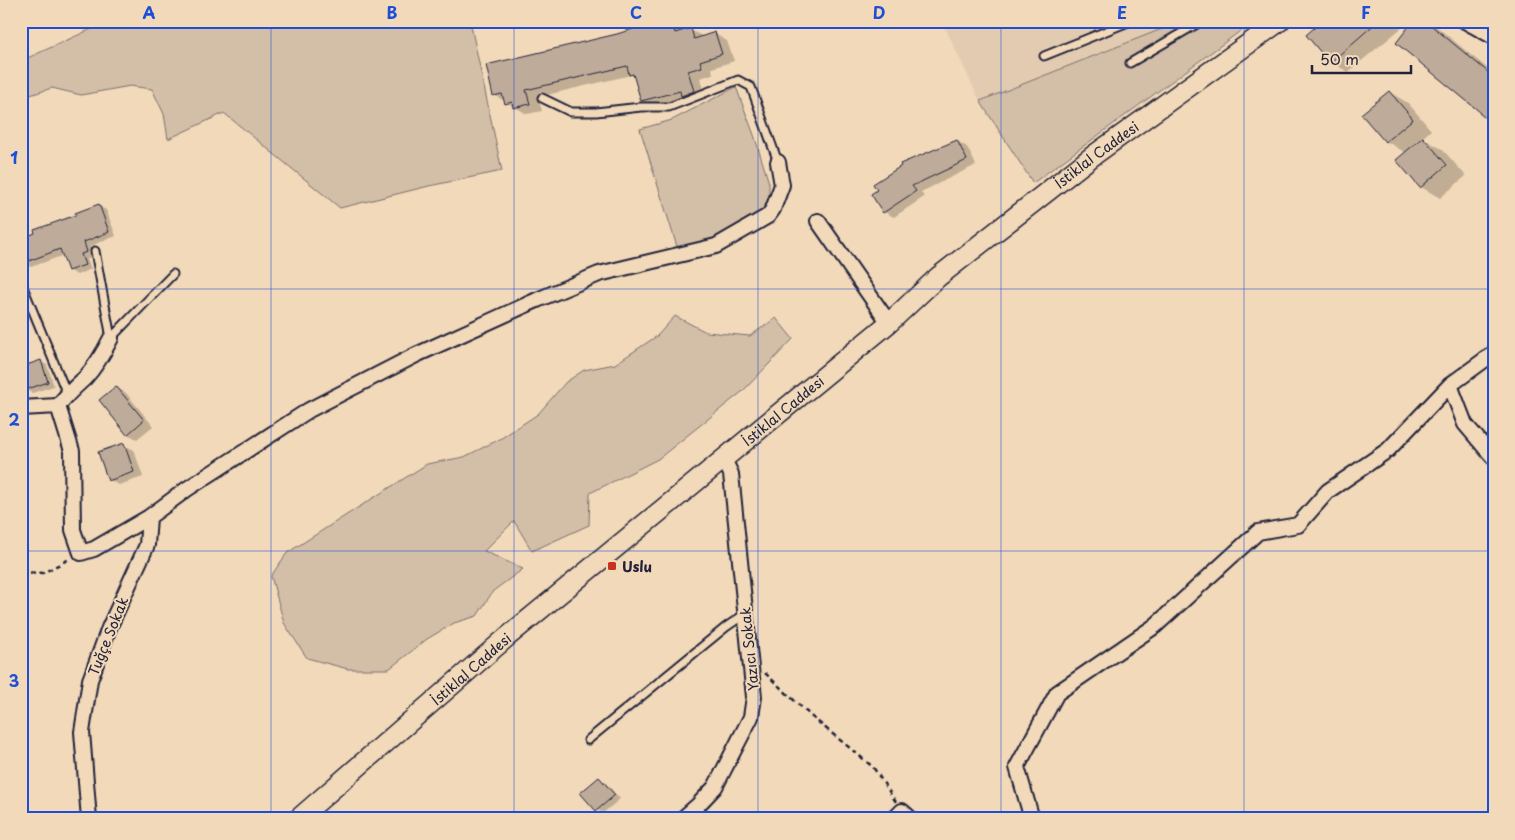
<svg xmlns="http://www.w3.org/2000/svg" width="1515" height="840" font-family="'Playpen Sans',sans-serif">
  <rect width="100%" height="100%" fill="#f1d9b9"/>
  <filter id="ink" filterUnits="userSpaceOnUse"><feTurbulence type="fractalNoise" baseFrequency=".02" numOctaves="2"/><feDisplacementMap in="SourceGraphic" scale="10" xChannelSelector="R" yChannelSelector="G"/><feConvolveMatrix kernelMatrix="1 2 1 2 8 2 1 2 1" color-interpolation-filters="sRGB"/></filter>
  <g filter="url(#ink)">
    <path fill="#e2cbb0" d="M942,21h240l-202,80z"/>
    <path fill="#d3bea7" stroke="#7a7071" d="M109,21h361l32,150 -73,15 -89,22 -116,-95 -56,26 -4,-25 -12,-25 -22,-3 -49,9 -29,-7 -31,10v-37z
      M1182,21h72l-221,162 -53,-82z
      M736,87l18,48 15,48v18l-9,15 -31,16 -50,21 -39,-124 32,-9z
      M675,316l31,16 44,4 26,-18 17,21 -50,52 -85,68 -68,34 -1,32 -57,26 -18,-30 -30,30 39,18 -30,22 -16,25 -23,7 -27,16 -38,30h-41l-41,-11 -23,-35 -13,-47 16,-23 72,-46 68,-43 37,-7 36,-18 38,-25 28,-32 18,-12 31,-6 42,-28z"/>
    <path fill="#0003" d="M653,21h27l4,10 6,-1 14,7 11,-3 12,7 7,20 -22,7 1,6 -13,4 6,20 -11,4 -7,-3 -34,9 -12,-7 -7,-24 -4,-2 -93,22 4,14 -15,3 -33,-19 124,-60 35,-11z
      M1324,21h86l-62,51 -17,-10z
      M1414,21h13l10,6 57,47v49z
      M1389,92l19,11 23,27 -9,8 20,11 24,27 -26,22 -19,-11 -15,-34 -20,-12 -23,-27z
      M957,141l10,6 9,18 -55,27 3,5 -30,20 -10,-5z
      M99,206l7,4 10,26 -26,10 4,10 -7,3 4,10 -14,6 -8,-5 -5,-15 -33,12 -8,-4 55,-47z
      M41,362l6,3 7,21 -22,7 -6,-4z
      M116,387l10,6 27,33 -16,13 -10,-5z
      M124,445l10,5 9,27 -24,8 -10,-5z
      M599,778l6,4 15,17 -17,14 -6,-3z"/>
    <path fill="#beab9a" stroke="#22223b" d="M651,21h20l4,12 16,-5 3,11 21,-7 7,22 -22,7 2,6 -14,4 6,20 -13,5 -1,-5 -39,10 -8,-27 -4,1 -2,-9 -101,24 4,14 -17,4 -1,-6 -7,2 -3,-10 -9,2 -7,-31 131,-31 35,-11z
      M1322,21h56l-48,42 -24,-28z
      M1413,21h13l68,56v48l-15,-12 1,-1 -84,-69z
      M1389,91l24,28 -28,23 -24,-28z
      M1423,137l24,28 -27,23 -24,-28z
      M957,140l10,20 -55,26 4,5 -33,22 -12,-19 6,-4 -4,-6 28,-18 -1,-2z
      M99,204l10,28 -25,10 3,10 -6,2 4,11 -17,6 -8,-22 -39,15v-25l14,-6 -1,-3 42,-15 -1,-2z
      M41,360l7,22 -23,8 -4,-12v-11z
      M116,386l28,34 -17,15 -28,-35z
      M124,443l10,29 -26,9 -10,-29z
      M599,777l16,18 -19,16 -16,-18z"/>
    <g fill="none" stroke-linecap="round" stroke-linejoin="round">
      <defs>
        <path id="lane" d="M1044,56l87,-35
          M1130,63l72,-42
          M542,98l29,14h25l45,-5h28l69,-27 13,7 27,75
          M95,251l16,87
          M21,282l46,112
          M111,338l62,-64
          M588,740l138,-113 19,-13"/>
        <path id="street" d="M1465,21l29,16
          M818,221l71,102
          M1450,385l15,39 28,33
          M58,406l14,45 1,79 8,23 13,-4 55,-32 38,-28 122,-79 107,-55 121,-55 62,-26 117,-28 52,-30 5,-7 9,-24 -4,-23
          M21,408l37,-2c8,-11 17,-19 27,-28 11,-12 19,-26 26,-40
          M89,819l-7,-87 8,-52 19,-52 38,-83 2,-28
          M682,819l16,-14 17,-18 36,-70 3,-20 -23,-223 -7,-15
          M894,819l8,-8 9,8
          M1032,819l-15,-52 40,-74 98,-67 103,-94 40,-7 30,-34 60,-41 62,-65 44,-32"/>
        <g id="secondary">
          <path id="s1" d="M298,819l209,-182 382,-314 49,-46 156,-122 186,-134"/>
        </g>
      </defs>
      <use href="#lane" stroke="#22223b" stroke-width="11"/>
      <use href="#street" stroke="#22223b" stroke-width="18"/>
      <use href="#secondary" stroke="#22223b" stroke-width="22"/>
      <path stroke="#22223b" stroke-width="2.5" stroke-dasharray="5 4" stroke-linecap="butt" d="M21,572l22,1 28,-15
        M765,673l47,44 61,50 23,35"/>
      <use href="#lane" stroke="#f1d9b9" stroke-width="7"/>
      <use href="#street" stroke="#f1d9b9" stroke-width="14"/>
      <use href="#secondary" stroke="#f1d9b9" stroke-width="19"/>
    </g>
  </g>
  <path fill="none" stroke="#1d4ed8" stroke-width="1" stroke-opacity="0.55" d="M271,21v798M514,21v798M758,21v798M1001,21v798M1244,21v798M21,289h1473M21,551h1473"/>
  <rect fill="#c8321e" stroke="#f1d9b9" stroke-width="2" x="607" y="561" width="10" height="10" rx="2.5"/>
  <g text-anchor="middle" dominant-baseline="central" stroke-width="4" stroke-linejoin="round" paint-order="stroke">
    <g font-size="14" fill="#22223b" stroke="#f1d9b9">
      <text stroke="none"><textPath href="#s1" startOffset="1039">İstiklal Caddesi</textPath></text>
      <text stroke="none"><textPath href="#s1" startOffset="634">İstiklal Caddesi</textPath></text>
      <text transform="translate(108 636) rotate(-68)">Tuğçe Sokak</text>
      <text transform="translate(749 649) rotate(-96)">Yazıcı Sokak</text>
      <text stroke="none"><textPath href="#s1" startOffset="229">İstiklal Caddesi</textPath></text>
    </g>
    <g font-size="14" font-weight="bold" fill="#22223b" stroke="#f1d9b9" text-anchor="start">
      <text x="622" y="566">Uslu</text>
    </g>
  </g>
  <rect width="1515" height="840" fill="none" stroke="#f1d9b9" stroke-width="55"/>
  <path d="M1312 65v8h99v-8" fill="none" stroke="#22223b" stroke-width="2.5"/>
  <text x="1320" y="65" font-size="15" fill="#22223b" stroke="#f1d9b9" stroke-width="4" paint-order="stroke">50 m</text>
  <rect x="28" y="28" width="1460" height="784" fill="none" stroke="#1d4ed8" stroke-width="2"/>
  <g font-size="16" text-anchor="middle" font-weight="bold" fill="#1d4ed8">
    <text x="149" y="19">A</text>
    <text x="392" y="19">B</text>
    <text x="636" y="19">C</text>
    <text x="879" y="19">D</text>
    <text x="1122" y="19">E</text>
    <text x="1366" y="19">F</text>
    <text x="14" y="164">1</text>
    <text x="14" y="426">2</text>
    <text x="14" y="687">3</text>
  </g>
</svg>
